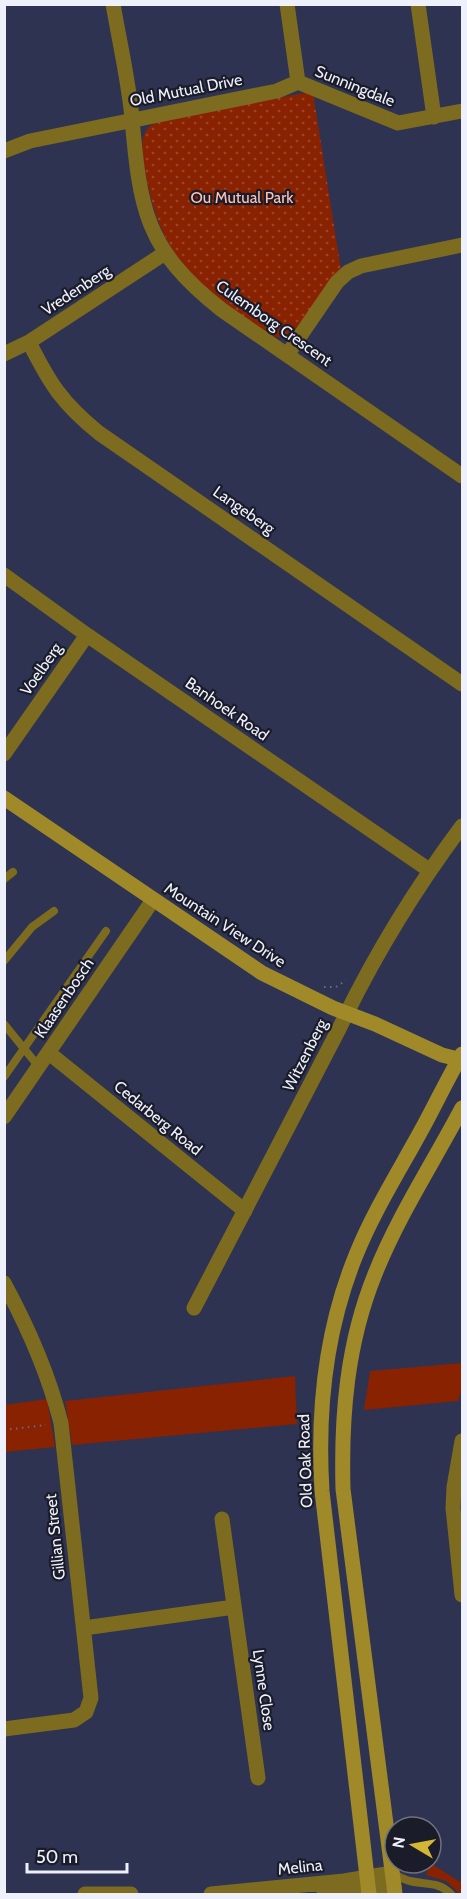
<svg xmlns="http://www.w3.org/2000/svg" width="467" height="1899" font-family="Cabin,sans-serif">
  <defs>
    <pattern id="park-dots" width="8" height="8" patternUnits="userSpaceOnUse" patternTransform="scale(1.5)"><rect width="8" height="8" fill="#882201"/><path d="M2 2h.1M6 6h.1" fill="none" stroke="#994327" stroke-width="1.8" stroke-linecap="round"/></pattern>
  </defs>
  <rect width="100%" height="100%" fill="#2e3351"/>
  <path fill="#882201" d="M462,1363v24l-4,14 -94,9 6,-39z
    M295,1376l2,48 -225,21 -7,-44z
    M47,1399l8,48 -50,5 -1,-47z
    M430,1863l32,20v11h-2l-14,-13 -20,-6z"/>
  <path fill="url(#park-dots)" d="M309,92l4,1 28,177 -46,60c-7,8 -15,9 -25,5 -20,-14 -42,-27 -60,-42 -42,-35 -58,-77 -66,-129 -2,-18 -6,-35 15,-43z"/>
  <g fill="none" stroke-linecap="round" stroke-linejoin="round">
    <path stroke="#686c84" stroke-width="2" stroke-dasharray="1.5 4.5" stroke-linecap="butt" d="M324,987h12l10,-7
      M4,1430l42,-5"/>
    <path stroke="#7d6b1f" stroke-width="8" d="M4,879l9,-7
      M4,961l28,-34 22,-16
      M4,1024l35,43
      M4,1077l102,-146
      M392,1873c6,3 12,7 18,8 16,4 28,0 41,13"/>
    <path stroke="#7d6b1f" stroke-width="15" d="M113,4c6,35 14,70 18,105 9,95 10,138 91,201l240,166
      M287,4l11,78
      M418,4l16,113
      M298,82l100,41 64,-12
      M4,151l26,-10 247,-50 21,-9
      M29,342c21,42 33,61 70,91l363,251
      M4,354l25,-12 136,-89
      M287,355l50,-73 11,-10 13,-6 101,-21
      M4,575l83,60 342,235
      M4,754l83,-119
      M49,1053l196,158
      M4,1117l149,-217
      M4,1283c25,46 44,89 57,140l30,275 -5,14 -12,8 -70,9
      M194,1308l146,-281c34,-71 75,-138 122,-201
      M462,1441l-8,46 -1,21 9,87
      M222,1519l36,259
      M84,1628l150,-21
      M85,1894h46
      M211,1894l133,-13 48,-8
      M324,1894l70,-8"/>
    <path stroke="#9f8928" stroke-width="15" d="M4,798l258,175 71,35 42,16 67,31 20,5
      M369,1894l-47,-403c-5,-81 3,-160 34,-236 16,-40 40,-79 61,-117 16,-28 29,-57 45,-84
      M395,1894l-52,-405c-2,-74 4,-146 32,-215 23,-58 58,-111 87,-166"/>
  </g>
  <g text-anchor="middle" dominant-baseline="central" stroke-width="4.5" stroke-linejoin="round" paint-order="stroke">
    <g font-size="16" fill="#eef1fc" stroke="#1a1c2a">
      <text transform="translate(355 86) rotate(22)">Sunningdale</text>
      <text transform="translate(186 90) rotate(-11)">Old Mutual Drive</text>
      <text transform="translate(76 290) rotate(-33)">Vredenberg</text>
      <text transform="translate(274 323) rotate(35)">Culemborg Crescent</text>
      <text transform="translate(244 510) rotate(35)">Langeberg</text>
      <text transform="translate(41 669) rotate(-55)">Voelberg</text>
      <text transform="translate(227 709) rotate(35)">Banhoek Road</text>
      <text transform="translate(225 925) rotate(33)">Mountain View Drive</text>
      <text transform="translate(64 998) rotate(-56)">Klaasenbosch</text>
      <text transform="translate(305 1055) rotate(-63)">Witzenberg</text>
      <text transform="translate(158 1118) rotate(39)">Cedarberg Road</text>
      <text transform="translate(305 1461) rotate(-92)">Old Oak Road</text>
      <text transform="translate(55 1537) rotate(-96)">Gillian Street</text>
      <text transform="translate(264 1690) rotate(82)">Lynne Close</text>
      <text transform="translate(300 1867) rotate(-6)">Melina</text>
    </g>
    <g font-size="16" fill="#fec2b2" stroke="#1a1c2a">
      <text x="242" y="197">Ou Mutual Park</text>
    </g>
  </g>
  <rect width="467" height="1899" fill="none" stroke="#eef1fc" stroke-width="12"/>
  <g transform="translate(413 1845) rotate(280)"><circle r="28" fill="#1a1c2a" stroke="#6f717e" stroke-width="1.5"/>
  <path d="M0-4.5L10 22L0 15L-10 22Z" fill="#d3b635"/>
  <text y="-9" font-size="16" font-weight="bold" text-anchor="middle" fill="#eef1fc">N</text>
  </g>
  <path d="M27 1863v9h100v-9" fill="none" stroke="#eef1fc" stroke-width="3"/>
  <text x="36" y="1863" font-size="18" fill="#eef1fc" stroke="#1a1c2a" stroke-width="4.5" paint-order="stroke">50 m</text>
</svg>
